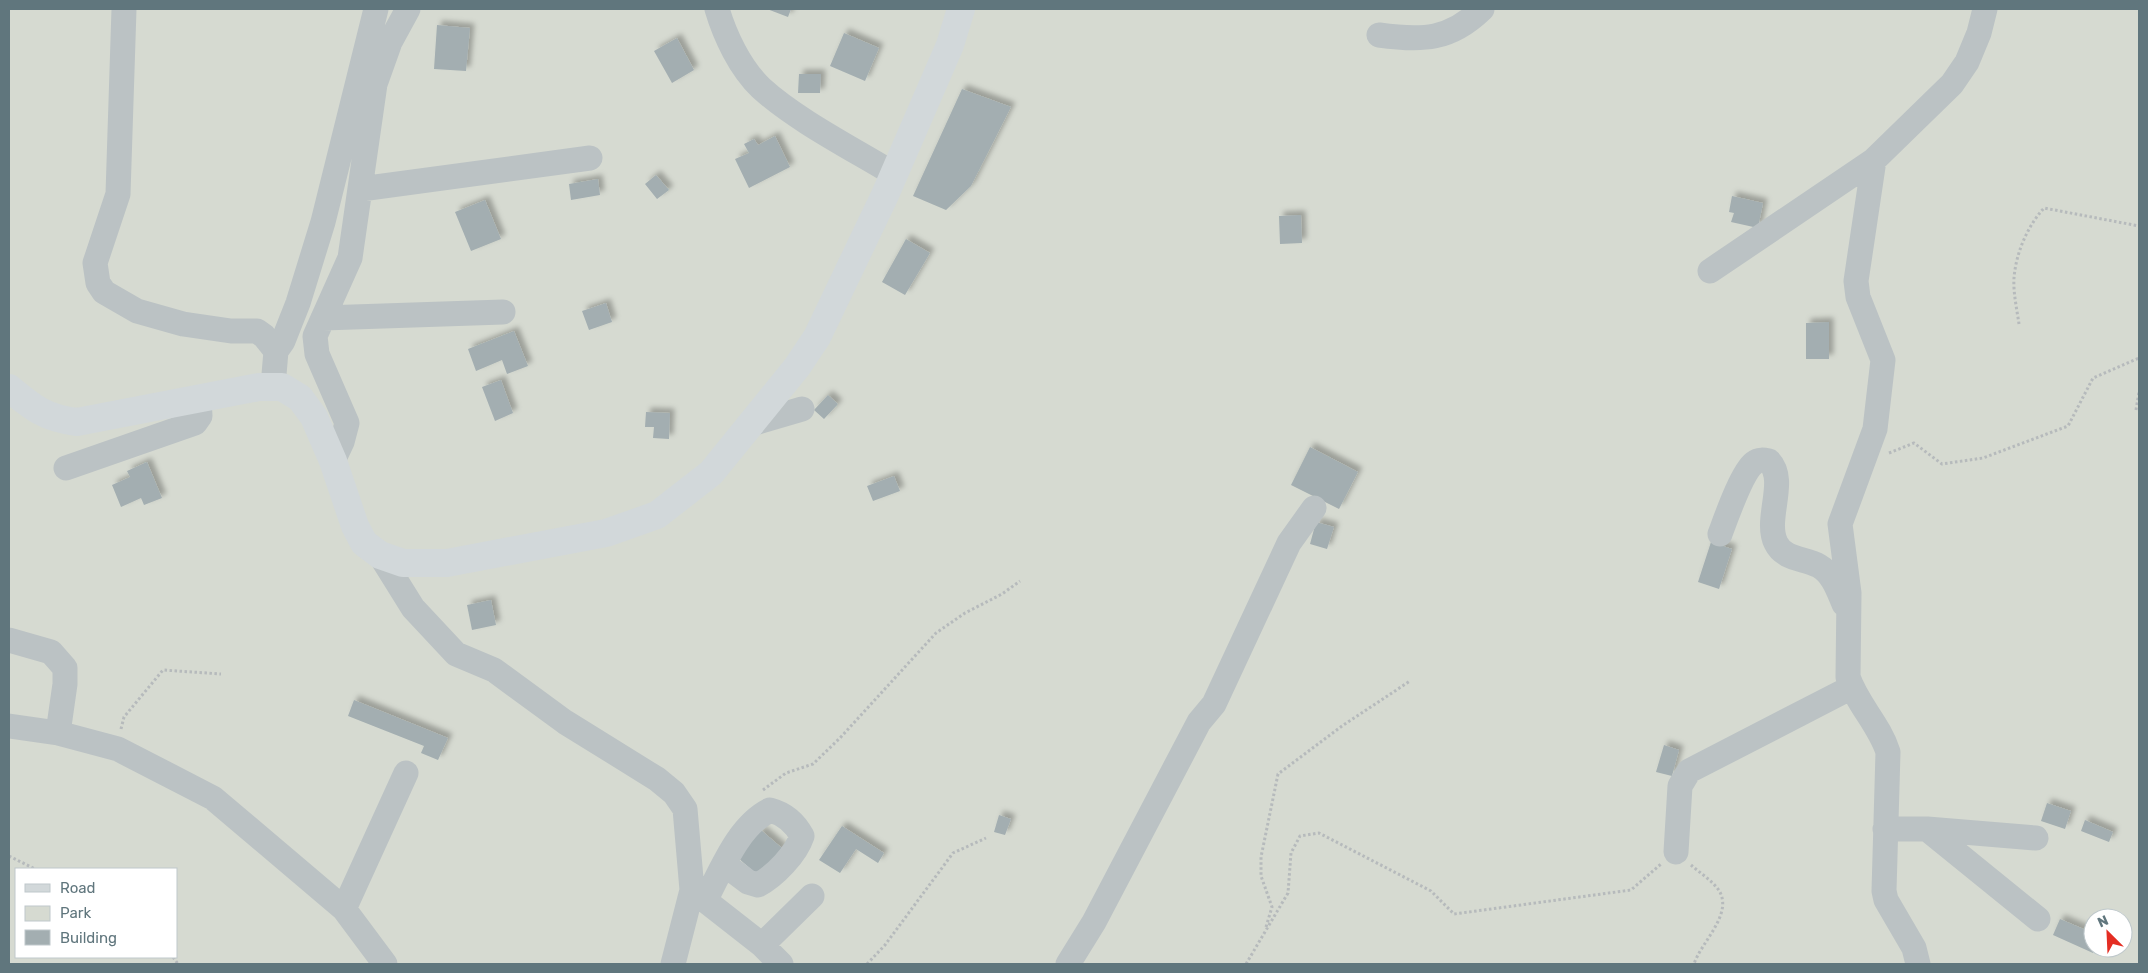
<svg xmlns="http://www.w3.org/2000/svg" width="2148" height="973" font-family="Rubik,sans-serif">
  <defs>
    <filter id="shadow"><feDropShadow dx="4.5" dy="-4.5" stdDeviation="2.5" flood-color="#0004"/></filter>
  </defs>
  <rect width="100%" height="100%" fill="#f5f5f1"/>
  <path fill="#d6dad1" fill-rule="evenodd" d="M9,9h2130v955h-2130zM16,869h160v88h-160zM2093,918h30v30h-30z"/>
  <path fill="#a3aeb1" filter="url(#shadow)" d="M767,9h24l-3,8z
    M437,25l33,3 -4,43 -32,-2z
    M844,33l35,15 -14,33 -35,-15z
    M677,38l17,32 -22,13 -18,-32z
    M799,74h22l-1,19h-22z
    M962,89l49,18 -40,79 -25,24 -33,-14z
    M775,136l15,31 -41,21 -14,-29 14,-6 -5,-9 10,-5 4,6z
    M656,175l13,15 -12,9 -12,-15z
    M598,179l2,16 -29,5 -2,-16z
    M1732,196l31,7 -5,25 -27,-6 3,-9 -5,-1z
    M485,200l16,39 -30,12 -16,-39z
    M1301,215l1,28 -22,1 -1,-28z
    M906,239l24,14 -25,42 -23,-13z
    M606,303l6,19 -23,8 -7,-19z
    M1829,322v37h-23v-36z
    M514,331l14,35 -21,8 -5,-14 -26,11 -8,-22z
    M501,380l12,33 -18,8 -13,-34z
    M828,395l10,9 -14,15 -10,-9z
    M646,412l24,1 -1,26 -16,-1 1,-11h-9z
    M1310,447l48,25 -19,37 -48,-24z
    M147,462l15,36 -18,7 -3,-7 -20,9 -9,-22 18,-8 -3,-6z
    M894,476l6,15 -27,10 -6,-15z
    M1316,522l18,5 -7,22 -17,-5z
    M1711,542l21,7 -13,40 -21,-7z
    M491,600l5,25 -24,5 -5,-25z
    M354,700l94,38 -10,22 -17,-7 3,-7 -76,-30z
    M1664,745l15,5 -7,26 -16,-4z
    M2047,803l24,8 -6,18 -24,-8z
    M999,815l12,4 -6,16 -11,-3z
    M2085,820l28,12 -4,10 -28,-11z
    M842,826l42,27 -6,10 -22,-14 -16,24 -21,-13z
    M761,830l22,19 -24,27 -21,-18z
    M2060,919l33,14v15h2l-2,5 -40,-18z"/>
  <g fill="none" stroke-linecap="round" stroke-linejoin="round">
    <path stroke="#b6babc" stroke-width="3" stroke-dasharray="2.5 2.5" stroke-linecap="butt" d="M2019,324c-2,-14 -6,-32 -5,-46 2,-25 13,-51 30,-70l95,18
      M2136,410l3,-18
      M1889,453l25,-10 28,21 41,-6 85,-32 25,-48 46,-20
      M121,729l3,-12 39,-47 58,4
      M763,790l23,-17 27,-9 27,-26 96,-105 29,-20 37,-19 18,-13
      M9,856l26,13
      M1691,865c8,7 20,15 27,24 17,24 -17,53 -24,75
      M1266,927l6,-20 -11,-31v-19l17,-83 64,-48 68,-45
      M173,957l5,7
      M867,964l18,-19 68,-92 33,-15
      M1246,964l42,-71 3,-40 9,-17 19,-3 112,58 23,23 177,-24 30,-26"/>
    <path stroke="#bbc2c4" stroke-width="25" d="M124,9l-6,185 -23,69 3,20 6,9 33,19 46,13 48,7h26l7,5 12,15
      M717,9c8,27 23,59 44,79 35,32 92,61 133,86
      M1379,35c44,6 71,5 103,-26
      M361,189l229,-31
      M1710,271l164,-111
      M323,318l180,-6
      M273,386l3,-35 7,-10 15,-38 25,-81 53,-213
      M751,424l51,-15
      M333,461l9,-19 5,-19 -30,-69 -2,-18 35,-78 25,-174 15,-42 18,-33
      M66,468l129,-45 5,-7 -1,-16
      M1720,534c6,-16 22,-62 34,-71 5,-4 10,-3 15,-2 19,20 -5,58 7,82 8,17 29,15 43,23 14,8 19,24 25,38
      M380,555l33,53 43,46 38,16 71,52 92,57 17,14 11,16 7,81 -19,74
      M9,640l42,12 14,16v16l-7,49
      M9,726l49,7 60,16 95,49 131,111 41,55
      M1885,829h42l109,9
      M1927,829l111,90
      M1676,852l4,-66 9,-15 163,-84
      M693,891l69,54 19,19
      M706,899c16,-30 32,-73 64,-89 15,4 25,13 32,26 -6,18 -27,40 -44,49l-10,-3 -24,-18
      M344,909l62,-136
      M762,945l50,-49
      M1068,964l26,-42 105,-200 15,-18 75,-161 25,-35
      M1918,964l-4,-16 -28,-48 -2,-9 4,-139c-9,-28 -31,-48 -40,-75l1,-84 -9,-69 35,-95 8,-69 -25,-63 -2,-16 18,-121 78,-76 15,-22 12,-29 6,-24"/>
    <path stroke="#d2d8da" stroke-width="28" d="M9,388c24,20 36,30 68,34l182,-35h23l18,11 14,19 19,44 22,65 9,17 16,12 23,8h44l159,-30 51,-18 54,-42 86,-106 20,-30 68,-142 65,-150 11,-36"/>
  </g>
  <rect width="2148" height="973" fill="none" stroke="#60767d" stroke-width="20"/>
  <rect x="15" y="868" width="162" height="90" fill="#ffffff" stroke="#bfc8cb"/>
  <rect x="25" y="884" width="25" height="8" fill="#d2d8da" stroke="#bfc8cb"/>
  <text x="60" y="893" font-size="15" fill="#60767d">Road</text>
  <rect x="25" y="906" width="25" height="15" fill="#d6dad1" stroke="#bfc8cb"/>
  <text x="60" y="918" font-size="15" fill="#60767d">Park</text>
  <rect x="25" y="930" width="25" height="15" fill="#a3aeb1" stroke="#bfc8cb"/>
  <text x="60" y="943" font-size="15" fill="#60767d">Building</text>
  <g transform="translate(2108 933) rotate(336)"><circle r="24" fill="#ffffff" stroke="#bfc8cb"/>
  <path d="M0-4L9 19L0 12L-9 19Z" fill="#e42d23"/>
  <text y="-8" font-size="14" font-weight="bold" text-anchor="middle" fill="#60767d">N</text>
  </g>
</svg>
